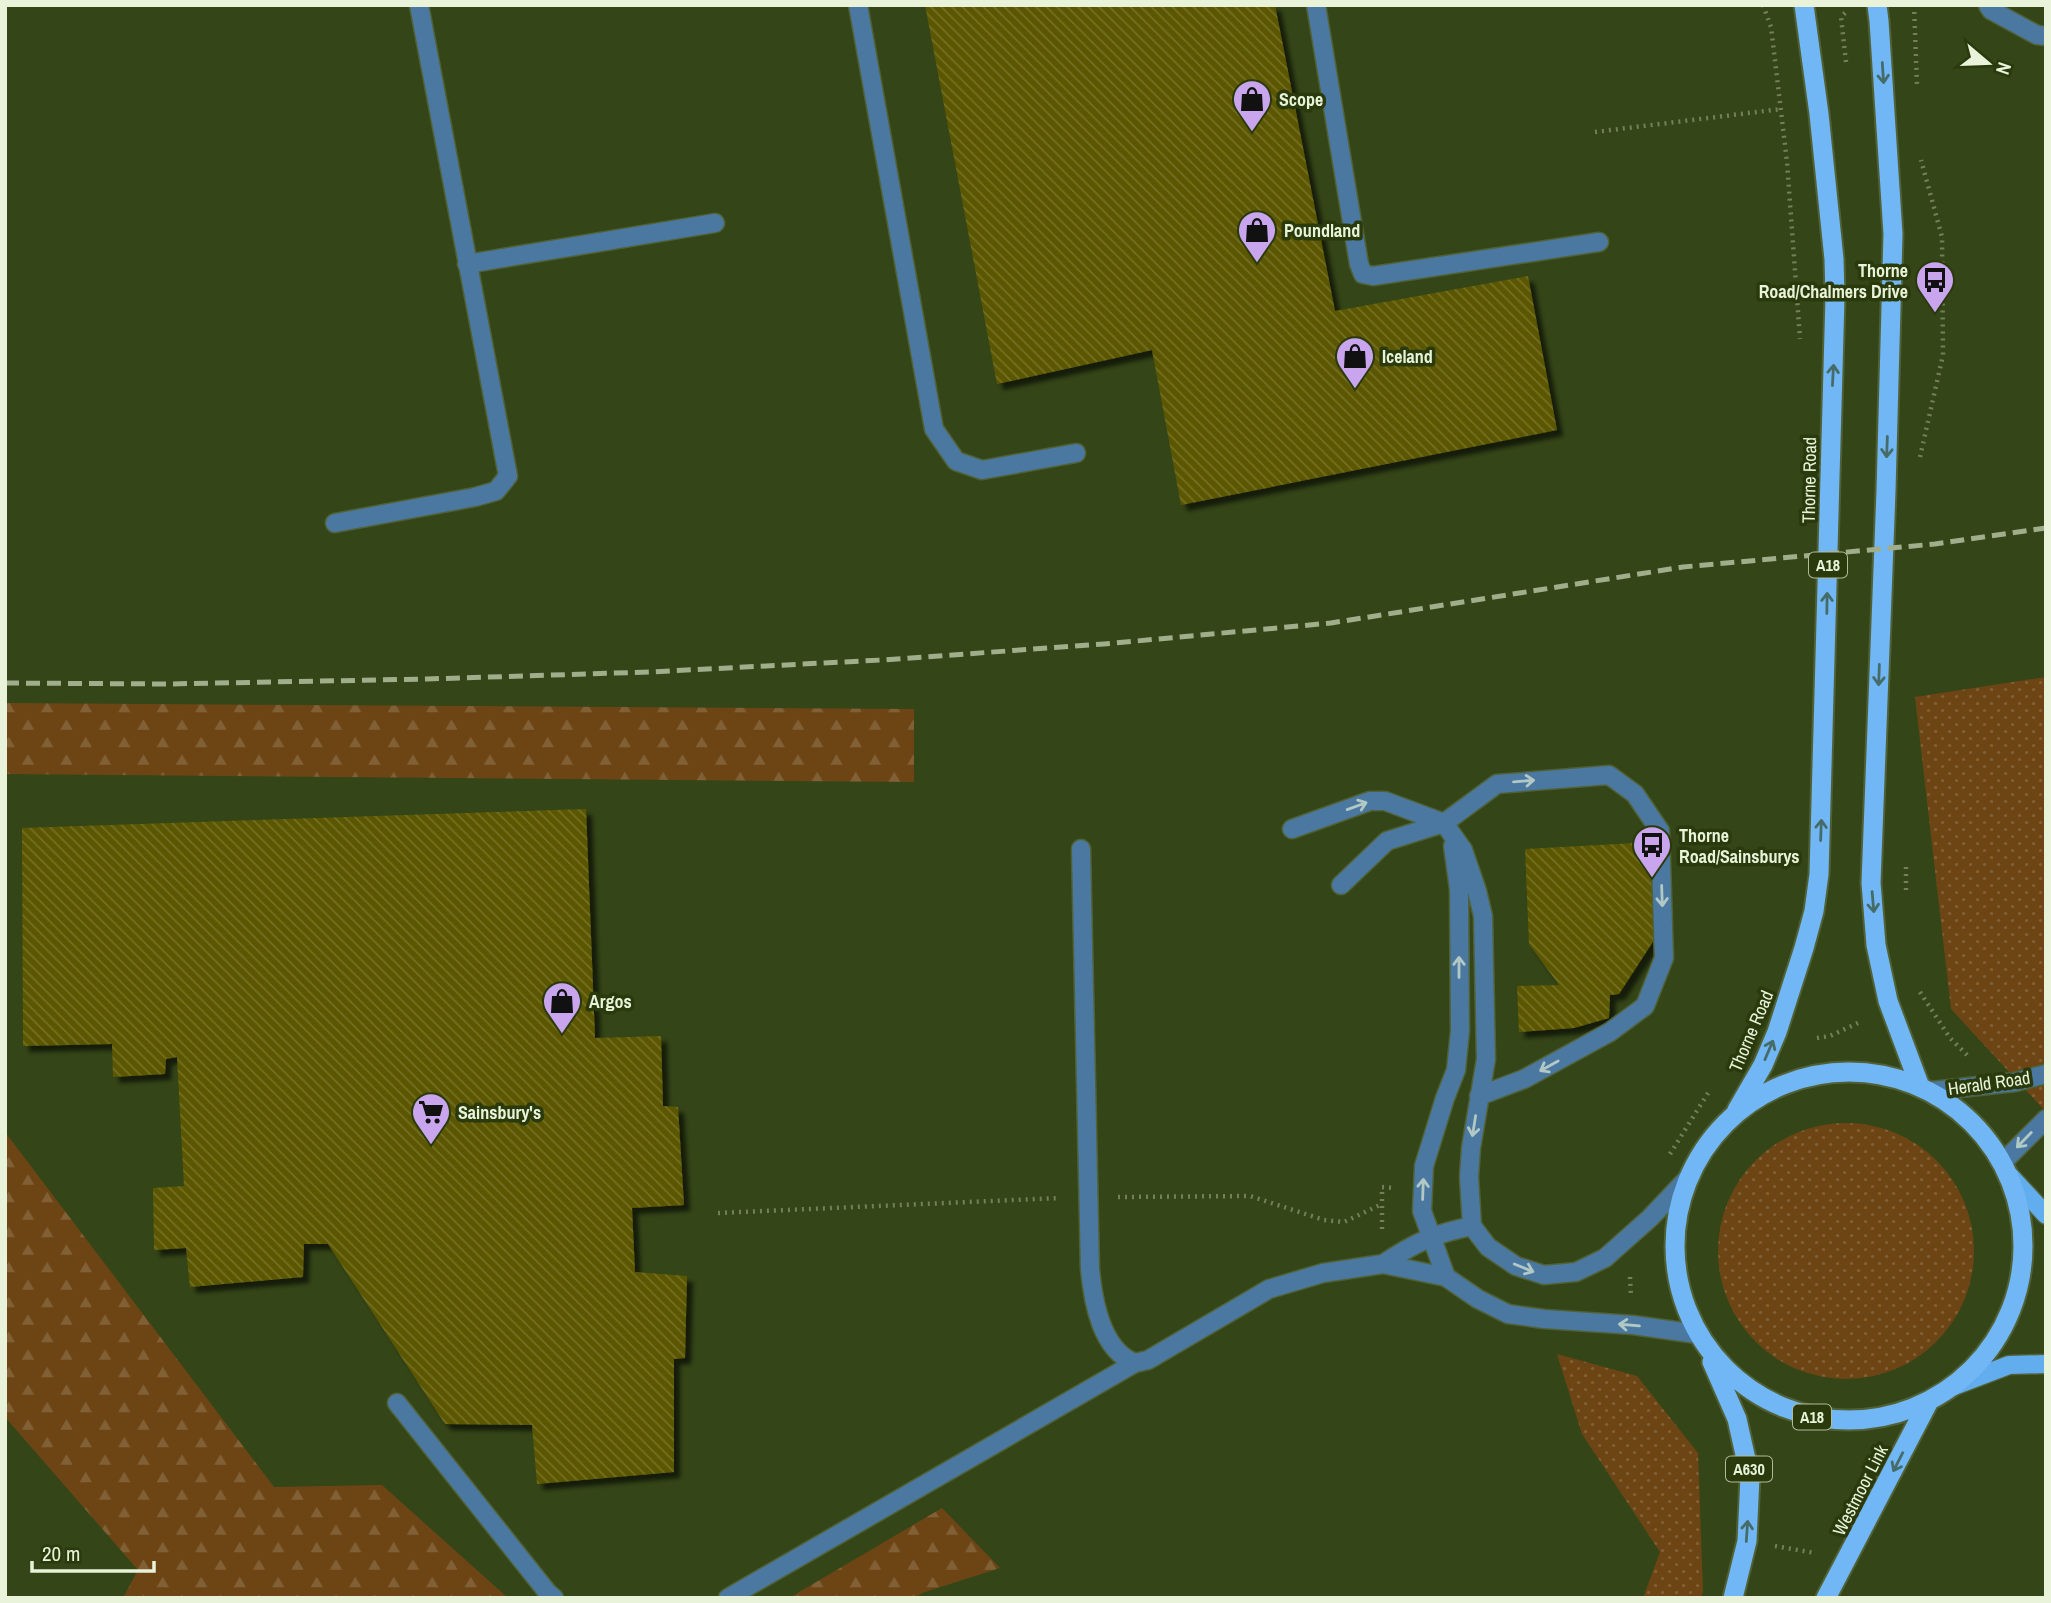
<svg xmlns="http://www.w3.org/2000/svg" width="2051" height="1603" font-family="'Archivo Narrow',sans-serif">
  <defs>
    <pattern id="grass-dots" width="8" height="8" patternUnits="userSpaceOnUse" patternTransform="scale(1.75)"><rect width="8" height="8" fill="#6d4515"/><path d="M2 2h.1M6 6h.1" fill="none" stroke="#826036" stroke-width="1.8" stroke-linecap="round"/></pattern>
    <pattern id="forest-firs" width="22" height="20" patternUnits="userSpaceOnUse" patternTransform="scale(1.75)"><rect width="22" height="20" fill="#6d4515"/><path d="M5 1l3.5 6h-7zM16 11l3.5 6h-7z" fill="#826036"/></pattern>
    <pattern id="building-back-hatch" width="6" height="6" patternUnits="userSpaceOnUse" patternTransform="scale(1.75)"><rect width="6" height="6" fill="#5b5701"/><path d="M-1 5l2 2M0 0l6 6M5-1l2 2" fill="none" stroke="#737025"/></pattern>
    <filter id="shadow"><feDropShadow dx="6" dy="6" stdDeviation="2" flood-color="#0009"/></filter>
  </defs>
  <rect width="100%" height="100%" fill="#344517"/>
  <path fill="url(#grass-dots)" d="M2046,677v435l-95,-103 -36,-312z
    M1718 1251a128 128 0 1 1 256 0a128 128 0 1 1-256 0Z
    M1557,1354l80,22 61,77 5,138 -2,7h-58l17,-46 -78,-118z"/>
  <path fill="url(#forest-firs)" d="M5,703l909,6v73l-909,-8z
    M5,1132l269,355 108,-2 126,113h-385l15,-28 -133,-153z
    M942,1508l58,60 -78,25 -7,5h-126z"/>
  <path fill="url(#building-back-hatch)" filter="url(#shadow)" d="M925,5h350l60,306 193,-35 29,154 -376,75 -29,-155 -155,34z
    M586,809l9,229 66,-2 2,70 15,1 6,98 -52,3 3,64 52,4 -2,82 -11,1v113l-137,12 -5,-59 -87,-1 -117,-180h-24l-1,33 -113,10 -4,-39 -32,2 -1,-62 31,-2 -7,-129 -11,2 -1,15 -52,3 -1,-33 -89,2 -1,-218z
    M1654,842l2,95 -37,57 -9,1 -1,23 -35,10 -55,4 -2,-46 42,-1 -30,-41 -4,-95z"/>
  <g fill="none" stroke-linecap="round" stroke-linejoin="round">
    <defs>
      <path id="service" d="M858,5l76,424 22,32 26,9 94,-17
        M1316,5l43,259 4,10 10,2 226,-34
        M467,264l248,-41
        M335,523l140,-26 21,-6 12,-15 -89,-471
        M1292,829l78,-28h15l59,22 19,27 14,41 6,25 3,143 -15,89 -2,29 3,49 16,21 28,19 28,9 32,-3 29,-14 45,-40 37,-39
        M1081,849l9,420c3,32 11,81 45,94
        M1341,885l46,-44 57,-18 53,-39 112,-9 26,19 25,37 4,127 -19,48 -35,26 -86,47 -45,17
        M1383,1264c33,-22 51,-30 89,-38
        M1446,1277l-24,-66 2,-45 21,-68 11,-28 4,-39 -1,-142 -6,-43
        M397,1403l151,190 6,5
        M728,1598l407,-235 13,-3 121,-71 54,-16 60,-9 63,13 32,22 30,15 36,5 89,6 64,9"/>
      <path id="minor" d="M1988,5l3,5 46,25 9,1
        M1932,1091l83,-9 31,-8
        M2003,1162l43,-43"/>
      <path id="primary" d="M2010,1176l36,39
        M1954,1386l55,-21 37,-1"/>
      <path id="trunk" d="M1877,5l2,16 14,213 -7,257 -15,392 5,62 12,56 31,83
        M1675 1246a174 174 0 1 1 348 0a174 174 0 1 1-348 0Z
        M1737,1110l26,-45 14,-33 27,-84 10,-37 5,-37 16,-577 -1,-38 -15,-145 -15,-109
        M1712,1362l25,57 13,58 -3,64 -14,57
        M1826,1598l103,-197"/>
    </defs>
    <use href="#service" stroke="#516136" stroke-width="21"/>
    <use href="#minor" stroke="#516136" stroke-width="21"/>
    <use href="#primary" stroke="#516136" stroke-width="21"/>
    <use href="#trunk" stroke="#516136" stroke-width="23"/>
    <path stroke="#72815a" stroke-width="4.5" stroke-dasharray="2 5" stroke-linecap="butt" d="M1763,5l8,22 16,135 13,177
      M1914,5l3,80
      M1846,62l-5,-45 6,-6
      M1595,132l186,-23
      M1920,457l23,-102 -1,-118 -21,-77
      M1906,890v-26
      M1920,992l30,46 19,19
      M1817,1038l13,-2 30,-14
      M1670,1154l38,-61
      M1118,1197l132,-1 74,24 20,2 38,-18
      M718,1213l342,-15
      M1382,1229v-42l13,1
      M1630,1277l1,19
      M1775,1546l40,7"/>
    <use href="#service" stroke="#4a78a0" stroke-width="18"/>
    <use href="#minor" stroke="#4a78a0" stroke-width="18"/>
    <use href="#primary" stroke="#62adee" stroke-width="18"/>
    <use href="#trunk" stroke="#71b7f5" stroke-width="19"/>
    <path stroke="#a0ae8c" stroke-width="5" stroke-dasharray="14 7" stroke-linecap="butt" d="M5,683l162,1 260,-5 222,-7 233,-12 222,-16 227,-21 352,-56 252,-23 111,-16"/>
  </g>
  <defs><path id="oneway-shaft" d="M-6 0H5M1.5-3L5.5 0L1.5 3" fill="none" stroke-width="1.6" stroke-linecap="round" stroke-linejoin="round" transform="scale(1.75)"/></defs>
  <g stroke="#466c69">
    <use href="#oneway-shaft" transform="translate(1883 73) rotate(86)"/>
    <use href="#oneway-shaft" transform="translate(1833 375) rotate(-87)"/>
    <use href="#oneway-shaft" transform="translate(1887 447) rotate(92)"/>
    <use href="#oneway-shaft" transform="translate(1827 603) rotate(-89)"/>
    <use href="#oneway-shaft" transform="translate(1879 675) rotate(92)"/>
    <use href="#oneway-shaft" transform="translate(1821 830) rotate(-88)"/>
    <use href="#oneway-shaft" transform="translate(1873 902) rotate(85)"/>
    <use href="#oneway-shaft" transform="translate(1769 1050) rotate(-67)"/>
    <use href="#oneway-shaft" transform="translate(1898 1462) rotate(117)"/>
    <use href="#oneway-shaft" transform="translate(1747 1531) rotate(-86)"/>
  </g>
  <g stroke="#b1c8c5">
    <use href="#oneway-shaft" transform="translate(1524 781) rotate(-5)"/>
    <use href="#oneway-shaft" transform="translate(1357 806) rotate(-20)"/>
    <use href="#oneway-shaft" transform="translate(1662 896) rotate(88)"/>
    <use href="#oneway-shaft" transform="translate(1459 967) rotate(-90)"/>
    <use href="#oneway-shaft" transform="translate(1549 1066) rotate(151)"/>
    <use href="#oneway-shaft" transform="translate(1474 1126) rotate(99)"/>
    <use href="#oneway-shaft" transform="translate(2024 1140) rotate(134)"/>
    <use href="#oneway-shaft" transform="translate(1423 1189) rotate(-88)"/>
    <use href="#oneway-shaft" transform="translate(1524 1268) rotate(22)"/>
    <use href="#oneway-shaft" transform="translate(1629 1325) rotate(-175)"/>
  </g>
  <defs>
    <symbol id="shop-pin" viewBox="-11 -11 22 30"><path d="M0 17L-7.5 6A9.5 9.5 0 1 1 7.5 6Z" fill="#c9a5ee" stroke="#2a3a0c"/><path d="M-5-2.5h2.3a2.7 3.5 0 0 1 5.4 0H5L5.5 6h-11ZM-1.5-2.5h3a1.5 2.3 0 0 0-3 0Z" fill="#111"/></symbol>
    <symbol id="bus-pin" viewBox="-11 -11 22 30"><path d="M0 17L-7.5 6A9.5 9.5 0 1 1 7.5 6Z" fill="#c9a5ee" stroke="#2a3a0c"/><path d="M-5-6H5V4H4V6H2V4H-2V6H-4V4H-5ZM-3.5-4V0h7V-4ZM-3.5 1.2v1.5H-2V1.2ZM2 1.2v1.5H3.5V1.2Z" fill="#111"/></symbol>
    <symbol id="supermarket-pin" viewBox="-11 -11 22 30"><path d="M0 17L-7.5 6A9.5 9.5 0 1 1 7.5 6Z" fill="#c9a5ee" stroke="#2a3a0c"/><path d="M-6-5.5h2.5l.6 2H6L4.5 2H-2.5L-4.4-4H-6ZM-1.5 3.2a1.3 1.3 0 1 0 .1 0ZM3 3.2a1.3 1.3 0 1 0 .1 0Z" fill="#111"/></symbol>
  </defs>
  <g fill-rule="evenodd">
    <use href="#shop-pin" x="1230" y="77" width="44" height="60"/>
    <use href="#shop-pin" x="1235" y="208" width="44" height="60"/>
    <use href="#bus-pin" x="1913" y="258" width="44" height="60"/>
    <use href="#shop-pin" x="1333" y="334" width="44" height="60"/>
    <use href="#bus-pin" x="1630" y="823" width="44" height="60"/>
    <use href="#shop-pin" x="540" y="979" width="44" height="60"/>
    <use href="#supermarket-pin" x="409" y="1090" width="44" height="60"/>
  </g>
  <g text-anchor="middle" dominant-baseline="central" stroke-width="7" stroke-linejoin="round" paint-order="stroke">
    <g fill="#2a3a0c" stroke="#afbc9c" stroke-width="2">
      <rect x="1809" y="552.5" width="38" height="25" rx="5"/>
      <rect x="1793" y="1404.5" width="38" height="25" rx="5"/>
      <rect x="1726" y="1456.5" width="46" height="25" rx="5"/>
    </g>
    <g font-size="16" font-weight="bold" fill="#e8f3d9">
      <text x="1828" y="565">A18</text>
      <text x="1812" y="1417">A18</text>
      <text x="1749" y="1469">A630</text>
    </g>
    <g font-size="18" font-weight="bold" fill="#e8f3d9" stroke="#2a3a0c" text-anchor="start">
      <text x="1279" y="99">Scope</text>
      <text x="1284" y="230">Poundland</text>
      <text x="1908" y="270" text-anchor="end">Thorne<tspan x="1908" dy="21">Road/Chalmers Drive</tspan></text>
      <text x="1382" y="356">Iceland</text>
      <text x="1679" y="835">Thorne<tspan x="1679" dy="21">Road/Sainsburys</tspan></text>
      <text x="589" y="1001">Argos</text>
      <text x="458" y="1112">Sainsbury's</text>
    </g>
    <g font-size="18" fill="#e8f3d9" stroke="#2a3a0c">
      <text transform="translate(1809 480) rotate(-89)">Thorne Road</text>
      <text transform="translate(1751 1031) rotate(-67)">Thorne Road</text>
      <text transform="translate(1989 1083) rotate(-8)">Herald Road</text>
      <text transform="translate(1860 1490) rotate(-63)">Westmoor Link</text>
    </g>
  </g>
  <rect width="2051" height="1603" fill="none" stroke="#e8f3d9" stroke-width="14"/>
  <g transform="translate(1988 63) rotate(109)" stroke="#2a3a0c" stroke-width="5" paint-order="stroke">
  <path d="M0-5L12 26L0 18L-12 26Z" fill="#e8f3d9"/>
  <text y="-10" font-size="19" font-weight="bold" text-anchor="middle" fill="#e8f3d9">N</text>
  </g>
  <path d="M32 1561v10h122v-10" fill="none" stroke="#e8f3d9" stroke-width="3.5"/>
  <text x="42" y="1561" font-size="21" fill="#e8f3d9" stroke="#2a3a0c" stroke-width="5" paint-order="stroke">20 m</text>
</svg>
